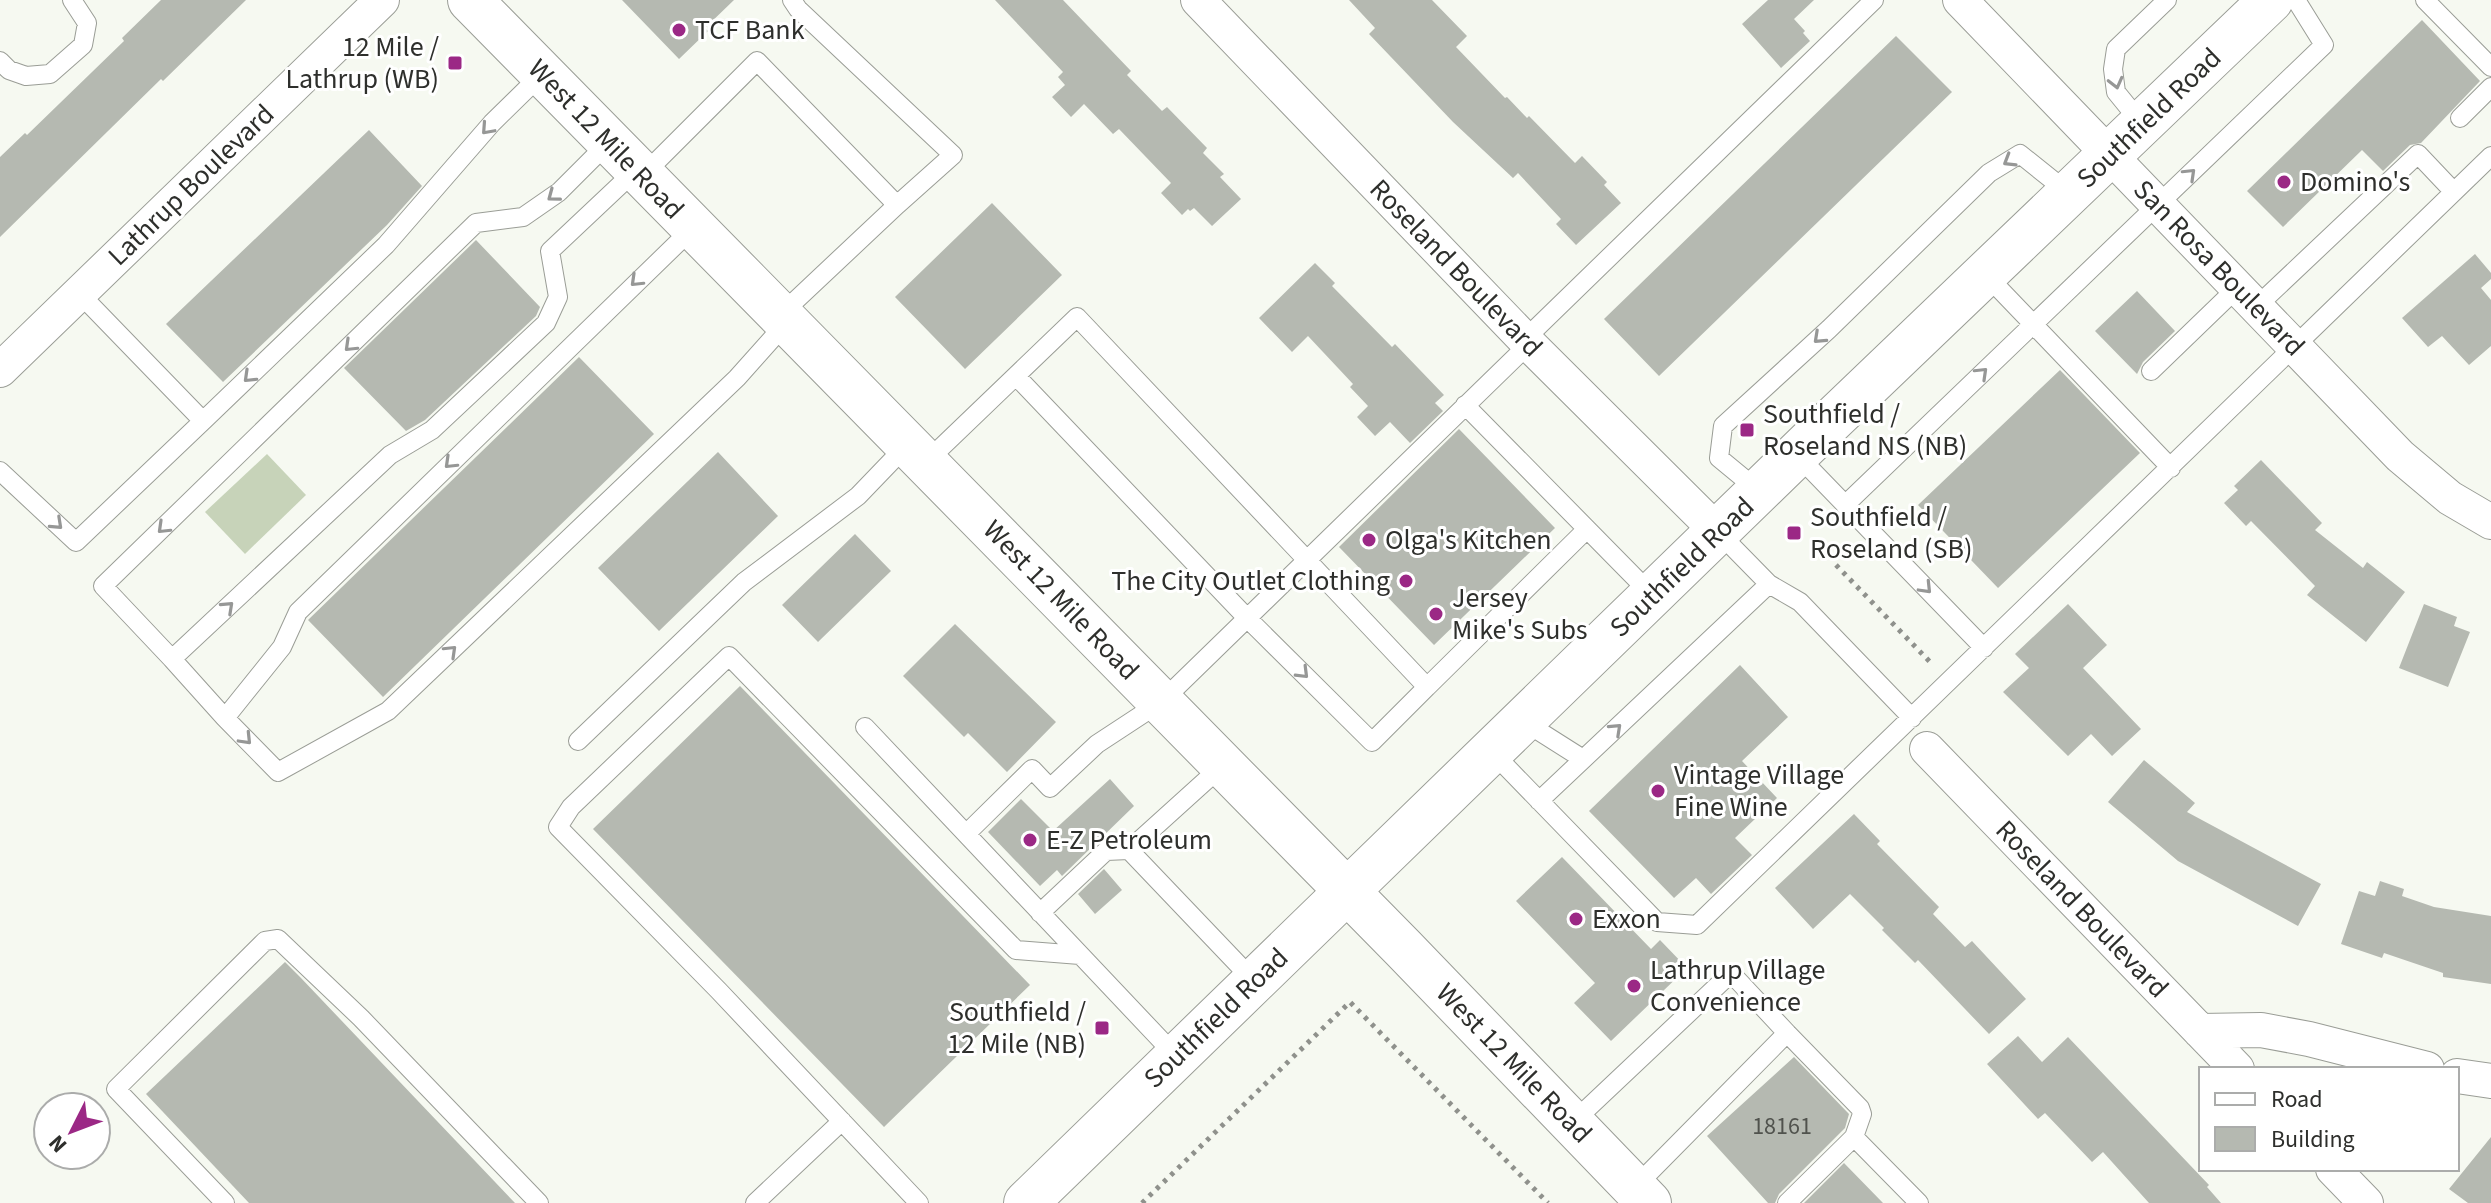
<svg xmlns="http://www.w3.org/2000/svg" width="2491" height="1203" font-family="'Source Sans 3',sans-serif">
  <rect width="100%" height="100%" fill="#f6f9f1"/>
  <path fill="#c7d3b9" d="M267,454l39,41 -61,59 -40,-42z"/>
  <path fill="#b5b9b1" d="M161,0h85l-83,81 -2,-2 -161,158v-80l25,-24 2,2 97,-94 -2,-3z
    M622,0h112l-29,28 3,3 -29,28z
    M995,0h68l68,71 -4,4 35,36 5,-4 40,41 -4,5 21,21 -4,3 21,22 -29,27 -18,-18 -4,3 -2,-2 -6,6 -21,-22 10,-10 -52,-54 -6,5 -29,-30 -13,13 -19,-20 13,-12 -7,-8 5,-5z
    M1349,0h83l35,36 -11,11 49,51 2,-1 20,21 2,-2 46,47 7,-7 25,26 -3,3 17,18 -45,42 -20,-21 5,-5 -43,-46 -5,5 -60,-56 -84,-88 6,-6z
    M1768,0h46l-20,19 11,12 -2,2 7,8 -29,27 -39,-44z
    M2422,20l58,61 -59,62 -11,2 -27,26 -21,-21 -79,77 -36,-36z
    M1896,36l56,56 -293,284 -55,-57z
    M369,130l53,56 -35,39 -164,157 -57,-58z
    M992,203l70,72 -97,94 -70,-72z
    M476,240l64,67 -4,9 -111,104 -19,11 -62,-63z
    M2475,254l16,19v6l-10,9 10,12v46l-22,19 -27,-29 -14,11 -26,-29z
    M1315,263l20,20 -3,3 60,61 3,-3 49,51 -9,8 8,8 -33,32 -20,-21 -15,14 -18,-19 11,-11 -18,-19 3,-3 -45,-48 -16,16 -33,-34z
    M2137,291l38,40 -32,31 -6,12 -42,-43z
    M579,357l75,77 -271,263 -75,-77z
    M2060,370l80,83 -142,135 -80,-83z
    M1459,429l96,99 -121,117 -95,-98z
    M718,452l60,64 -119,115 -61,-63z
    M2261,460l61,63 -7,7 48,38 4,-6 38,30 -39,50 -59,-47 8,-9 -64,-65 -5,5 -22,-23 14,-13 -4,-4z
    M855,534l36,37 -73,71 -36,-37z
    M2068,604l39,41 -24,23 58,61 -29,27 -21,-22 -23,22 -65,-64 26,-24 -14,-14z
    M2424,604l33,13 -3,9 16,6 -22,55 -49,-19z
    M955,624l101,98 -49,50 -39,-39 -4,4 -61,-61z
    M1740,665l48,52 -46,44 35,37 -42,40 17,17 -41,39 -15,-16 -22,20 -85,-87z
    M740,686l290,299 -146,142 -291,-298z
    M2144,760l51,43 -8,9 134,72 -23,42 -120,-65 -70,-59z
    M1110,779l24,27 -72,70 -5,-6 -17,16 -52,-54 33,-33 32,32z
    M1854,814l26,27 -3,3 62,63 -6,7 32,33 7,-6 54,58 -37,35 -71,-74 -3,3 -33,-33 2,-2 -34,-34 -37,35 -38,-41z
    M1562,857l89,92 9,-9 27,28 -76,73 -37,-38 21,-20 -79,-82z
    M1104,869l18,21 -27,24 -17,-20z
    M2380,881l24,8 -2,7 32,11 57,9v68l-48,-7v-4l-59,-20 -2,5 -41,-14 18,-53 16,5z
    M285,962l16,16 214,225h-266l-103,-109z
    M2018,1036l24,26 26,-25 141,148 -2,2 14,16h-72l-46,-51 -11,10 -47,-49 -7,6 -51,-55z
    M1794,1057l55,57 -4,14 -66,66 -4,9h-7l-61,-67z
    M2491,1137v66h-23l-19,-14z
    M1844,1163l39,40h-79z"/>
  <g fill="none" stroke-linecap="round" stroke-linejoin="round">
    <defs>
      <path id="lane" d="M792,0l6,9 155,146 -56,50
        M2425,0l66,67
        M0,61l9,9 17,6 24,-2 33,-29 4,-22 -15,-23
        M2460,118l31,-31
        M2142,124l-26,-32 -3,-23 3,-20 51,-49
        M609,142l-50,50 -36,25 -47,6 -373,363 69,73 218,-204 42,-25 114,-107 12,-26 -8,-46 86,-81
        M642,176l115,-115 140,144 -118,111
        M693,228l-395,384 -16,35 -57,71 53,54 110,-61 349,-333 49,-55
        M1986,275l185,193
        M79,293l124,128 183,-176 106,-122 50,-49
        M2256,307l162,-153 36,38
        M1525,339l349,-339
        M2151,371l86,-83
        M1016,376l231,242 125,124 55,-55
        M1465,405l187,190
        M1797,455l187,193
        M926,462l151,-145 350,370 160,-158
        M0,471l76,71 127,-121
        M1759,491l-40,-33 4,-32 106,-97 160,-156 31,-19 50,40
        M1845,505l479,-460 -28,-45
        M1718,532l51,52 31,18 112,116
        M172,659l53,59
        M1523,721l60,38
        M865,727l311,329
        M578,741l166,-159 114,-86 50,-52
        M1491,751l166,171 40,3 794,-769
        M1223,765l-94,85 125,131
        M1539,801l230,-217
        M966,834l66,-65 18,19 47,-44 64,-42 368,-358
        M1040,913l66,-62 23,-1
        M1572,1123l159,-150 56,60
        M1634,1188l153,-155 73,75 2,6 -8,23
        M225,1203l-109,-114 149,-148 13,-2 83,79 178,185
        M755,1203l87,-82
        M919,1203l-200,-212 -161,-164 13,-20 158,-151 287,294 64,5
        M1787,1203l67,-66 65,66"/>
      <path id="street" d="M1198,0l331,344 189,188
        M1960,0l440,456 50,42 41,24
        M0,370l382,-370
        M1927,749l310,320
        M2200,1031l61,-1 48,9 118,30
        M2457,1076l34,5
        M2333,1169l33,34"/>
      <path id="secondary" d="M470,0l933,948 246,255
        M1026,1203l802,-779 443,-424"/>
    </defs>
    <use href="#lane" stroke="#9a9d96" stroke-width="20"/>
    <use href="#street" stroke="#9a9d96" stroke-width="36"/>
    <use href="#secondary" stroke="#9a9d96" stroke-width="46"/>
    <path stroke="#8f918c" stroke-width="5" stroke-dasharray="4 6" stroke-linecap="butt" d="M1836,565l97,100
      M1142,1203l208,-201 198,201"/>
    <use href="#lane" stroke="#fff" stroke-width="18"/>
    <use href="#street" stroke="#fff" stroke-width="34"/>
    <use href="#secondary" stroke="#fff" stroke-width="44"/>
  </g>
  <defs><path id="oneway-chevron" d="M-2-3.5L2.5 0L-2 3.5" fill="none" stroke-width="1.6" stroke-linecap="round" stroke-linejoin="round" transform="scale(2)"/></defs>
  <g stroke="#969796">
    <use href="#oneway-chevron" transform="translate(2116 83) rotate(76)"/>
    <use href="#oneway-chevron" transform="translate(487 129) rotate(132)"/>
    <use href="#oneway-chevron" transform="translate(2009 161) rotate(149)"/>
    <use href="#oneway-chevron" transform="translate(2190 174) rotate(-44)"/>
    <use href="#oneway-chevron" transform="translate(553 196) rotate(143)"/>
    <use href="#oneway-chevron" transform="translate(636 281) rotate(136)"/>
    <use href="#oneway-chevron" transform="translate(1819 338) rotate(137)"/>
    <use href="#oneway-chevron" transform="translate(350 346) rotate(136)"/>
    <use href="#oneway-chevron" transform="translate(1982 373) rotate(-44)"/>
    <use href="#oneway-chevron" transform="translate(249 377) rotate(136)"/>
    <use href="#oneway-chevron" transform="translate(450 463) rotate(136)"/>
    <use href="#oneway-chevron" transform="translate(57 524) rotate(43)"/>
    <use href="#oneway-chevron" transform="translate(163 528) rotate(136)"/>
    <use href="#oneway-chevron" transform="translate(1926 588) rotate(46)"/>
    <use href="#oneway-chevron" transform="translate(228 607) rotate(-43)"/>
    <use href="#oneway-chevron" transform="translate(451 651) rotate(-44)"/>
    <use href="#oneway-chevron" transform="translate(1303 673) rotate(45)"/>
    <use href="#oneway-chevron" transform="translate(1616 729) rotate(-43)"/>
    <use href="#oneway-chevron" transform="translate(246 739) rotate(46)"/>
  </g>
  <g fill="#9b2885" stroke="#fff" stroke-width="3">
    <circle cx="679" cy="30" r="8"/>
    <rect x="447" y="55" width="16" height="16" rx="4"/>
    <circle cx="2284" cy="182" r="8"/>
    <rect x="1739" y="422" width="16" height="16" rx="4"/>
    <rect x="1786" y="525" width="16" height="16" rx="4"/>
    <circle cx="1369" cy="540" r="8"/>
    <circle cx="1406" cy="581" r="8"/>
    <circle cx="1436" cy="614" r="8"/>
    <circle cx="1658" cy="791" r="8"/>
    <circle cx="1030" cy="840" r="8"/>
    <circle cx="1576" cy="919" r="8"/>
    <circle cx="1634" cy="986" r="8"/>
    <rect x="1094" y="1020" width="16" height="16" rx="4"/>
  </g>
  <g text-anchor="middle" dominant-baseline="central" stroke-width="6" stroke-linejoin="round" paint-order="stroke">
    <g font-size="24" fill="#50524d">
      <text x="1782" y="1126">18161</text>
    </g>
    <g font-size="28" fill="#2e2f2c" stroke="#fff" text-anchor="start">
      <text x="695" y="30">TCF Bank</text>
      <text x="439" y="47" text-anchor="end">12 Mile /<tspan x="439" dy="32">Lathrup (WB)</tspan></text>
      <text x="2300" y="182">Domino's</text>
      <text x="1763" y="414">Southfield /<tspan x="1763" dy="32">Roseland NS (NB)</tspan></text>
      <text x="1810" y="517">Southfield /<tspan x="1810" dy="32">Roseland (SB)</tspan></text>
      <text x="1385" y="540">Olga's Kitchen</text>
      <text x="1390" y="581" text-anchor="end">The City Outlet Clothing</text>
      <text x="1452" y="598">Jersey<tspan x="1452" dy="32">Mike's Subs</tspan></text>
      <text x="1674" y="775">Vintage Village<tspan x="1674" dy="32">Fine Wine</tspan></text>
      <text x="1046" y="840">E-Z Petroleum</text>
      <text x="1592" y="919">Exxon</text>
      <text x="1650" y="970">Lathrup Village<tspan x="1650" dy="32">Convenience</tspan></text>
      <text x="1086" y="1012" text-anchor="end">Southfield /<tspan x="1086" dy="32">12 Mile (NB)</tspan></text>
    </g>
    <g font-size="28" fill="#2e2f2c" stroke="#fff">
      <text transform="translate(2149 118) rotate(-44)">Southfield Road</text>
      <text transform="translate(606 139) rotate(46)">West 12 Mile Road</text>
      <text transform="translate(191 185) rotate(-44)">Lathrup Boulevard</text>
      <text transform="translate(1456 268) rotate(46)">Roseland Boulevard</text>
      <text transform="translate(2219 268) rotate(46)">San Rosa Boulevard</text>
      <text transform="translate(1682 567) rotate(-44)">Southfield Road</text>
      <text transform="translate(1061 600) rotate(46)">West 12 Mile Road</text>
      <text transform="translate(2082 909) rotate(46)">Roseland Boulevard</text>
      <text transform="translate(1216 1018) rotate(-44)">Southfield Road</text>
      <text transform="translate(1514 1063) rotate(46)">West 12 Mile Road</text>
    </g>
  </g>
  <rect x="2199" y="1067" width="260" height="104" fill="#ffffff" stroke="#abacab" stroke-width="2"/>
  <rect x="2215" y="1093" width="40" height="12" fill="#ffffff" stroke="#abacab" stroke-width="2"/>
  <text x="2271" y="1107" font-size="24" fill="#2e2f2c">Road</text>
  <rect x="2215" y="1127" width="40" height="24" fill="#b5b9b1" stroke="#abacab" stroke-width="2"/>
  <text x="2271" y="1147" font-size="24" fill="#2e2f2c">Building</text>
  <g transform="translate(72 1131) rotate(228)"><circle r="38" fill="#ffffff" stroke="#abacab" stroke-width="2"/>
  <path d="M0-6L14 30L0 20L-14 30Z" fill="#9b2885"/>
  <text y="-12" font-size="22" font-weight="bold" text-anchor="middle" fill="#2e2f2c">N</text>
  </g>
</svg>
